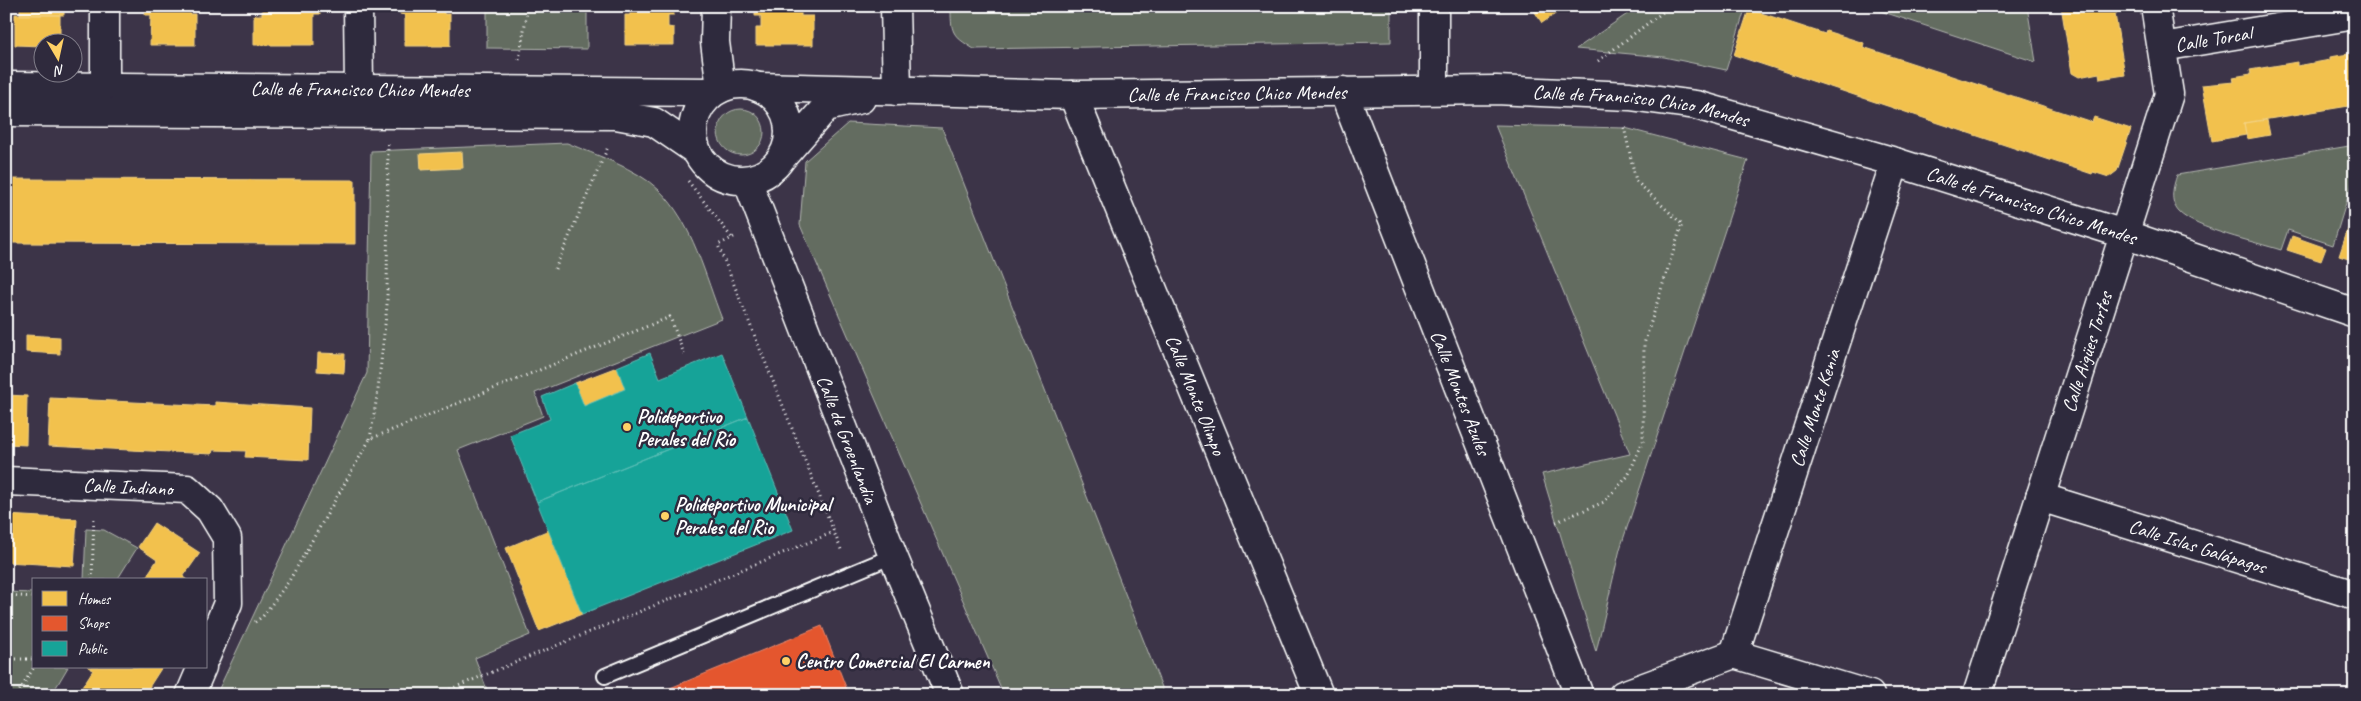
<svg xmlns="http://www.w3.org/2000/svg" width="2361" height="701" font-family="Caveat,sans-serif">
  <rect width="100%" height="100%" fill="#3c3448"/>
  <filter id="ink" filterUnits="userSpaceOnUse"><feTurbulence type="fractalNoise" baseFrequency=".02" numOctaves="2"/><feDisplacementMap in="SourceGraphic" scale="10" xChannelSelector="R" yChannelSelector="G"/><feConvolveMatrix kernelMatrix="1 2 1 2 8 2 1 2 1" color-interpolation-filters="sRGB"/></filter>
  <g filter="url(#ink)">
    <path fill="#646c60" stroke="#b2b6b0" d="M487,6h100v43l-100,-1z
      M951,6h440v36l-417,7c-23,-14 -23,-17 -23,-43z
      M1639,6h107l-20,64 -62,-13 -88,-8z
      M1865,6h162l9,56z
      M718 132a23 23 0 1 1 46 0a23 23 0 1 1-46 0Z
      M848,123l94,5 223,567h-161l-204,-470 5,-64z
      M1495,125l130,3 123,32 -128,389 -24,103 -54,-178 88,-20z
      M567,143c29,12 69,25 92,47 34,33 46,86 63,129l-187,74 8,23 -85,34 72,185 -55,23 14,37h-273l151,-322 4,-222z
      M2355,145v29l-22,71 -45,-15 -7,20c-25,-8 -86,-21 -102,-38 -10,-11 -6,-25 -2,-37z
      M86,529l18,1 33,18 -20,32h-33z
      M6,592l28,1v74h34l-13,22 6,6h-55z"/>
    <path fill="#f2c14e" stroke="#f6d483" d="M20,6h44v9h-44z
      M145,6h45v8h5v31h-45l1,-30h-6z
      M262,6h58v8h-6v31h-60v-30h8z
      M400,6h44v8h6v32h-45v-31l-5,-1z
      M630,6h44v9h-6v12l6,1v17h-49v-30h5z
      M755,6h46v10h12v29h-57v-17h5v-12h-6z
      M1531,6h36l-25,17z
      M2061,6h55l1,7 -2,1 10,61 -25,4 -1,-6 -20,4 -7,-4z
      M1749,9l76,25 1,-3 38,12 -1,4 229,75 2,-5 37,12 -14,42 -8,6 -16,-5 -1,2 -358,-119z
      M15,14l45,1v27h-18v4l-27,-1z
      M2355,53v52l-111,18 2,12 -34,6 -10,-56 32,-3 -1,-5 18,-3 -1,-4 47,-8v4l33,-6v-3z
      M2267,120l3,15 -23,4 -3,-16z
      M462,152l1,16 -42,2 -1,-16z
      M6,179l349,1v64l-349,-1z
      M2355,208v53l-16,-5z
      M2292,236l34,12 -5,13 -34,-11z
      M26,335l34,2v17l-34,-2z
      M318,353l27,1 -1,19 -27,-2z
      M617,367l8,22 -41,17 -9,-23z
      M6,395l21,1 -1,49 -20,-1z
      M50,398l165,8v-4l95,6 -2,52 -63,-3 1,-6 -33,-1 -1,4 -164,-8z
      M6,515l71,4 -3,47 -68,-4z
      M154,523l46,30 -17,24 4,3h-43l13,-20 -19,-13z
      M549,530l33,84 -43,17 -33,-83z
      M88,667h74l-18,28h-67l16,-25z"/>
    <path fill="#e4572e" stroke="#ec896d" d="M822,626l27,69h-196z"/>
    <path fill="#17a398" stroke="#5dbfb7" d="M650,353l10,25 62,-25 26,64 -211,85 -27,-67 40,-16 -8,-22 33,-14 9,23 41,-17 -8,-22z
      M748,417l45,113 -211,84 -45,-112z"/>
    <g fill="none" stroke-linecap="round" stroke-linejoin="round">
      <defs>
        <path id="service" d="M605,676l288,-120"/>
        <g id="minor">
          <path d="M358,6l1,82"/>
          <path d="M716,6l-1,36 6,46"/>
          <path d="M895,6l2,85"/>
          <path d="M1434,6v84"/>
          <path id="s1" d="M2162,47l193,-32"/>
          <circle cx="741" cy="132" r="48"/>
          <path id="s2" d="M6,86l708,6"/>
          <path d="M105,86v-80"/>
          <path id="s3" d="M758,87l315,8 423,-5 134,6 66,9 199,57 229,72 231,79"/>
          <path id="s4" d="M1343,91l236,604"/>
          <path id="s5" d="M1073,95l246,600"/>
          <path d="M6,112l610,3 38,7 41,28"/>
          <path d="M784,155l42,-48 35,-8"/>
          <path id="s6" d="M747,180l146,376 57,139"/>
          <path id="s7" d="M6,481l181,8 23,21 17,28 1,65 -22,53"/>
          <path id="s8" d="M2040,497l315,98"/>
          <path id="s9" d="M1734,654l161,-492"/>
          <path d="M190,695l12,-28"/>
          <path d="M1623,695l111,-41 136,41"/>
          <path id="s10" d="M1977,695l192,-601 -14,-88"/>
        </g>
      </defs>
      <use href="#service" stroke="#fff" stroke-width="18"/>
      <use href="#minor" stroke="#fff" stroke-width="31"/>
      <path stroke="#fff" stroke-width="3" stroke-dasharray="1 4" stroke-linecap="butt" d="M519,60l9,-54
        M1598,61l73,-55
        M688,181l44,57
        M734,237l-16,8 124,307
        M555,269l53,-122
        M370,439l8,-49 9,-84 1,-162
        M1556,522l48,-20 24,-26 15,-35 1,-97 38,-120 -46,-43 -12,-54
        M92,580l2,-65
        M6,595l28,2
        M255,622l8,-6 26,-35 81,-142 300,-122 14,37
        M6,659h28
        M17,695l17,-28
        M436,695l398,-163"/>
      <use href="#service" stroke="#2f2a3d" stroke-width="14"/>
      <use href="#minor" stroke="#2f2a3d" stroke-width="28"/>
    </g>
  </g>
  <g fill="#ffd166" stroke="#2f2a3d" stroke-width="2">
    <circle cx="627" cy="427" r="5"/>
    <circle cx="665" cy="516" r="5"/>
    <circle cx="786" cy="661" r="5"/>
  </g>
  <g text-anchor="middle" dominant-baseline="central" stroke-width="5" stroke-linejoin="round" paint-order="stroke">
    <g font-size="20" fill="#fff" stroke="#2f2a3d">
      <text stroke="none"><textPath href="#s1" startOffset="52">Calle Torcal</textPath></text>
      <text stroke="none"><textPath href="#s2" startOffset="354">Calle de Francisco Chico Mendes</textPath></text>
      <text stroke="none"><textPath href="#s3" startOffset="479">Calle de Francisco Chico Mendes</textPath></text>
      <text stroke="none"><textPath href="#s3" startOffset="884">Calle de Francisco Chico Mendes</textPath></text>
      <text stroke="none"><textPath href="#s3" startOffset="1289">Calle de Francisco Chico Mendes</textPath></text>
      <text stroke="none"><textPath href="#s10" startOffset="360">Calle Aigües Tortes</textPath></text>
      <text stroke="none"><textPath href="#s4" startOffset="324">Calle Montes Azules</textPath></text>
      <text stroke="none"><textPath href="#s5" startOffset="324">Calle Monte Olimpo</textPath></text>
      <text stroke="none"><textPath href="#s9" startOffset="259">Calle Monte Kenia</textPath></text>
      <text stroke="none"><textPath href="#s6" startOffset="278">Calle de Groenlandia</textPath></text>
      <text stroke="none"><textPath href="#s7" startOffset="122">Calle Indiano</textPath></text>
      <text stroke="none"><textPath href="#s8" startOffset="165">Calle Islas Galápagos</textPath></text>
    </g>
    <g font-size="20" font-weight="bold" fill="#fff" stroke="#2f2a3d" text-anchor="start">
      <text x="637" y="416">Polideportivo<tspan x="637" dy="23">Perales del Río</tspan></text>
      <text x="675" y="504">Polideportivo Municipal<tspan x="675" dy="23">Perales del Rio</tspan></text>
      <text x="796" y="661">Centro Comercial El Carmen</text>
    </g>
  </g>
  <rect width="2361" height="701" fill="none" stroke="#2f2a3d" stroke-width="25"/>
  <rect x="12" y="12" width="2336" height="676" fill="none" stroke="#fff" stroke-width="2" filter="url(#ink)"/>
  <rect x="32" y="578" width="175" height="90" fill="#2f2a3d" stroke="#827f8b"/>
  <rect x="42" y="591" width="25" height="15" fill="#f2c14e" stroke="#827f8b"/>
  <text x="78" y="604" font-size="15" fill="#ffffff">Homes</text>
  <rect x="42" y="616" width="25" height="15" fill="#e4572e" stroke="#827f8b"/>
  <text x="78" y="628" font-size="15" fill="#ffffff">Shops</text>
  <rect x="42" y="641" width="25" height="15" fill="#17a398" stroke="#827f8b"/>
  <text x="78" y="654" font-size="15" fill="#ffffff">Public</text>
  <g transform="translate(58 58) rotate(171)"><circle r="24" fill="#2f2a3d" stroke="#827f8b"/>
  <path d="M0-4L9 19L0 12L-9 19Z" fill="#ffd166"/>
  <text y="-8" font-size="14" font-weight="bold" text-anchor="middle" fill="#ffffff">N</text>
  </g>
</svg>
